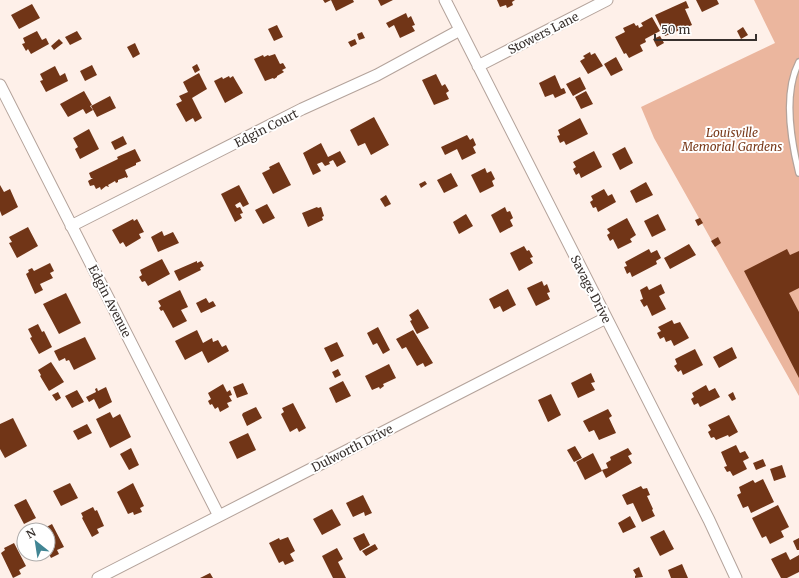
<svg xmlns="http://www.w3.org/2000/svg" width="799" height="578" font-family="Merriweather,serif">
  <rect width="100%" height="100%" fill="#fef0e9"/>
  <path fill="#ebb69e" d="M754,0h45v396l-145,-258 -13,-31 134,-64z"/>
  <path fill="#713517" d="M323,0h30l1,2 -18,9 -5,-11 -6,3z
    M378,0h15l-12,6z
    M497,0h18l-3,2 1,3 -6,3 -1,-3 -6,2z
    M696,0h21l2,4 -17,8z
    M686,1l3,7 -4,1 7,16 -27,11 -10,-21z
    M32,4l8,14 -21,11 -8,-14z
    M406,13l2,5 3,-2 4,9 -3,1 3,5 -15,7 -6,-13 -5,3 -3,-5z
    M652,17l8,14 -15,8 1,3 -6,3 3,6 -14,7 -3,-5 -2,1 -9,-17 10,-5 -2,-4 11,-5 2,3 2,-1 1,3 4,-2 -2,-3z
    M277,25l6,12 -9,4 -6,-12z
    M743,27l5,8 -7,4 -4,-8z
    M37,31l5,9 4,-2 3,6 -18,10 -3,-5 -2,2 -4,-7 3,-1 -2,-5z
    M77,31l5,8 -12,6 -5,-8z
    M362,32l3,6 -6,2 -2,-6z
    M660,36l4,7 -7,4 -4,-8z
    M59,39l4,4 -9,7 -3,-4z
    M355,39l2,5 -6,3 -3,-5z
    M135,43l5,11 -7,4 -6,-11z
    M590,52l1,3 4,-2 8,13 -15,8 -8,-13 5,-3 -2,-2z
    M275,54l5,10 3,-1 3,5 -4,2 2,2 -7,4v1l-3,2 -1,-1 -8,3 -11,-22 9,-4 1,2 4,-2 1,1z
    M616,57l7,13 -12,6 -7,-12z
    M197,64l3,6 -5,3 -3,-6z
    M92,65l5,10 -12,6 -5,-10z
    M55,66l5,10 5,-3 3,8 -22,11 -6,-11 3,-1 -3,-6z
    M199,73l8,16 -15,9 10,20 -7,4 -2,-4 -7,4 -10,-18 6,-3 -3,-5 9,-4 -5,-10z
    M436,74l6,12 3,-2 4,7 -3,2 3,6 -15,6 -12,-25z
    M555,75l6,14 3,-1 2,5 -11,5 -2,-4 -8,3 -6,-14z
    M229,76l1,2 3,-2 10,17 -18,10 -11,-22 8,-4 1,2z
    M580,77l6,12 -13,7 -7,-12z
    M84,91l8,14 -2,1 3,4 -7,4 -3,-5 -15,8 -8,-13z
    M586,91l7,13 -12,5 -6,-12z
    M110,96l6,12 -19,9 -6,-11z
    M374,117l15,28 -18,10 -6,-12 -7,3 -8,-16z
    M580,118l8,16 -22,11 -2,-4 -4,2 -3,-7 3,-1 -2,-5z
    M89,129l10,20 -19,10 -5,-10 3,-2 -5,-9z
    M467,135l3,5 3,-2 3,7 -3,2 3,6 -14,7 -5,-11 -12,6 -4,-8z
    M123,136l4,8 -12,6 -4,-8z
    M321,143l7,14 12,-6 6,11 -9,5 -4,-7 -4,2 1,2 -5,2 -3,-4 -5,2 4,7 -8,4 -10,-22z
    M625,147l8,16 -13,7 -8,-16z
    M135,149l6,12 -5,2v2l-11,5 3,7 -2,1v-1l-8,3v2l-2,1 -1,-2 -7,4 1,2 -3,-1 -5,4 -1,-3 -4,2 -2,-4 -4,1 -2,-5 5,-3h-2l-2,-5 29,-14 -1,-2z
    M594,151l8,16 -21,11 -2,-5 -3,2 -3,-6 3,-2 -3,-5z
    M279,162l12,23 -18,9 -11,-21 8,-4 -1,-2z
    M485,168l2,5 4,-2 4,8 -3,2 2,5 -14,7 -9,-18z
    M451,173l7,13 -14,7 -7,-13z
    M425,181l2,3 -6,4 -2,-4z
    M646,182l7,13 -17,8 -6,-12z
    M0,185l4,7 6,-3 8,18 -16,9 -2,-5z
    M239,185l10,19 -6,3 -3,-5 -5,3 2,3 3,-1 3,6 -3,1 2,4 -7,4 -14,-28z
    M604,189l4,7 4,-2 4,8 -18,10 -2,-5 -3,1 -3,-6 3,-2 -2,-4z
    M386,195l5,9 -6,3 -5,-8z
    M267,204l8,14 -12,6 -8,-14z
    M317,207l1,1 3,-1 3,9 -2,1 1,3 -15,7 -6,-14z
    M505,207l2,5 3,-1 3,7 -3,2 3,6 -13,7 -9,-18z
    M466,214l7,12 -14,8 -6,-12z
    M658,214l8,16 -14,7 -8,-16z
    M627,218l9,17 -6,4 2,3 -14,7 -5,-10 -3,2 -3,-6 3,-2 -3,-4z
    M700,218l3,5 -5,3 -3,-6z
    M133,219l1,2 3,-2 7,13 -5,2 2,4 -15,9 -3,-5 -3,2 -8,-14z
    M28,227l10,19 -21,12 -8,-15 3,-1 -3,-5z
    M162,231l2,5 9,-4 6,11 -21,9 -7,-15z
    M718,237l3,6 -6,4 -4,-6z
    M689,244l7,11 -26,14 -6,-11z
    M524,246l3,5 2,-1 4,7 -3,1 3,5 -14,8 -9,-18z
    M649,249l2,4 6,-3 4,8 -5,3 1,3 -25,13 -2,-5 -3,2 -3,-7 3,-1 -2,-4z
    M787,249l3,6 9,-4v37l-10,5 10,19v66l-55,-107z
    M162,259l8,15 -22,12 -3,-5 -3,1 -3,-5 3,-2 -2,-5z
    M197,261v2l4,-2 3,5 -4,2 1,2 -22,11 -5,-10z
    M50,263l4,8 -4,2 3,5 -13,6 3,6 -8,4 -9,-20 3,-2 -1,-2 4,-2 2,3z
    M542,281l2,5 3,-2 3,8 -3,1 3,6 -14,7 -9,-18z
    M661,284l4,9 -6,3 7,13 -14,7 -5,-11 -3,2 -4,-7 3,-1 -3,-9 7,-4 2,4z
    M508,289l8,16 -13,7 -3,-6 -6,3 -5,-10z
    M180,290l8,17 -7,3 6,11 -14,7 -10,-18 -2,1 -2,-3 2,-2 -3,-5z
    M66,293l15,30 -22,11 -16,-30z
    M206,298l3,5 4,-2 3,5 -15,7 -5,-10z
    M418,309l11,19 -12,6 -7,-13 2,-1 -3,-5z
    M672,320l2,4 6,-2 9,16 -15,8 -3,-6 -5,2 -2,-5 -4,2 -3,-6 4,-2 -3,-4z
    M38,324l4,8 2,-1 8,16 -13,7 -9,-16 2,-1 -4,-8z
    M378,327l12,23 -7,4 -6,-11 -4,2 -6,-12z
    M197,330l6,13 9,-5 1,4 5,-2 4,7 4,-2 3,6 -21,12 -6,-12 -17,9 -10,-19z
    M413,330l20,33 -8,4 -2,-4 -6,3 -11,-19 -4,2 -6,-10z
    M85,337l11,22 -22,11 -5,-10 -3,1 -1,-3 -6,3 -5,-10z
    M337,342l7,14 -13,6 -7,-14z
    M732,347l5,11 -18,10 -6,-11z
    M695,349l8,16 -20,10 -2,-5 -3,2 -4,-6 3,-2 -2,-5z
    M51,362l13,20 -15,9 -9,-15 1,-1 -3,-5z
    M389,364l7,14 -13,6 1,2 -4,3 -1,-2 -7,3 -7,-14z
    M338,369l3,6 -6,3 -3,-6z
    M591,373l4,9 -4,1 4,7 -17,8 -7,-15z
    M343,381l8,15 -15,7 -7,-15z
    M243,383l5,11 -11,4 -4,-11z
    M223,384l4,8 3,-2 2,5 -3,1 3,5 -5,2 2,4 -9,5 -2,-5 -3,2 -3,-5 -2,1 -2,-4 3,-2 -3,-6z
    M706,385l3,6 6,-3 5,9 -20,10 -2,-4 -4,2 -3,-6 3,-2 -2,-4z
    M106,387l6,15 -13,7 -5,-10 -5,3 -3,-5 10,-5 -1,-3 2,-1 1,3z
    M77,390l7,12 -12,6 -7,-12z
    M58,392l3,6 -5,3 -4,-6z
    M733,392l3,7 -4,2 -4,-6z
    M551,394l10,21 -13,7 -10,-22z
    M293,403l13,25 -7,4 -2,-4 -7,4 -9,-18 3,-2 -2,-4z
    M256,407l6,11 -15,8 -5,-11 1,-2z
    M608,409l4,7 -3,2 7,15 -17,7 -5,-10 -5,2 -6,-11z
    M110,412l3,6 7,-4 11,23 -21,11 -14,-29z
    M729,415l9,17 -9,5 -1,-2 -12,5 -2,-3 -3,1 -3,-6 3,-2 -3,-5z
    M13,418l14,28 -22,12 -5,-9v-25z
    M87,424l5,9 -14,7 -5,-9z
    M248,433l8,17 -19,9 -8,-17z
    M736,445l4,8 5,-2 4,7 -6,3 4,8 -14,7 -3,-5 -3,1 -3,-5 3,-1 -6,-14z
    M575,446l7,12 -8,4 -7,-12z
    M131,448l8,17 -10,5 -9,-16z
    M628,448l4,6 -4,2 4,7 -26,15 -4,-8 6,-2 -2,-5 5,-3 -1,-3z
    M593,453l9,18 -17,9 -9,-18z
    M763,459l3,7 -10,4 -3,-7z
    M782,465l4,12 -12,4 -4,-12z
    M763,479l11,23 -23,11 -3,-7 -5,2 -6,-13 4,-2 -2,-6 14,-7 2,3z
    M70,483l8,15 -17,8 -8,-15z
    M133,483l11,23 -4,2 2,4 -8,3 -1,-3 -5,2 -11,-22z
    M641,486l2,3 4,-1 3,7 -3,1 6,13 -1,1 3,6 -13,6 -9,-19 -6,2 -5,-10z
    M363,495l9,18 -7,3 -1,-4 -11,5 -7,-14z
    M26,499l10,19 -12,6 -10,-19z
    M778,505l11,22 -8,4 3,6 -14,7 -4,-8 -4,2 -10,-20z
    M93,507l2,4 2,-1 7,16 -7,3 2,4 -7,4 -10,-19 1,-1 -2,-4z
    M332,509l9,16 -19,10 -9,-16z
    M630,516l6,11 -13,6 -5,-10z
    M52,524l12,23 -7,3 2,4 -8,4 -3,-6v-22h-7z
    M664,530l10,19 -14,7 -10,-19z
    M364,533l6,12 -10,6 -7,-13z
    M288,537l7,14 -5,3 4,7 -9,4 -2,-4 -4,2 -10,-20 10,-5 1,2z
    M799,538v12h-2l-4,-9z
    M14,543l12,23 -7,4 2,4 -8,4 -12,-25 4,-3 -1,-2z
    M375,544l3,5 -12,7 -4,-5z
    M337,548l6,11 -5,3 8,16h-13l-11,-22z
    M786,552l4,8 9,-5v17l-12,6h-6l-10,-19z
    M682,564l6,14h-17l-3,-8z
    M639,567l4,10 -8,1v-2l1,-1 -3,-5z
    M210,573l3,5h-13z"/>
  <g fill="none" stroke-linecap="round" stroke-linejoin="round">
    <defs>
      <path id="lane" d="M799,62c-16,31 -8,79 0,111"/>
      <path id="street" d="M445,0l264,520 27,58
        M478,66l129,-66
        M0,85l219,431
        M71,226l231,-117 75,-34 83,-45
        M98,578l508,-260"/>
    </defs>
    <use href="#lane" stroke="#b4a39b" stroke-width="8"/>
    <use href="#street" stroke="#b4a39b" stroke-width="13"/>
    <use href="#lane" stroke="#fff" stroke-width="5.5"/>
    <use href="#street" stroke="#fff" stroke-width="11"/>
  </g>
  <g text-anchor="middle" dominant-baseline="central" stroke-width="4" stroke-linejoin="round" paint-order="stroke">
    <g font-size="12" fill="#37302d" stroke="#fff">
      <text transform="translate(543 33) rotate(-27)">Stowers Lane</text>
      <text transform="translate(266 128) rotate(-27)">Edgin Court</text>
      <text transform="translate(591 289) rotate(63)">Savage Drive</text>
      <text transform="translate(110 301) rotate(63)">Edgin Avenue</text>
      <text transform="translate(352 448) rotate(-27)">Dulworth Drive</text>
    </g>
    <g font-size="12" font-style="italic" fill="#793919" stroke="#fff">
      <text x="732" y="132">Louisville<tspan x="732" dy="14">Memorial Gardens</tspan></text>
    </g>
  </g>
  <g transform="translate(36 542) rotate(330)"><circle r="19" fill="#ffffff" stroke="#afacab"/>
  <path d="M0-3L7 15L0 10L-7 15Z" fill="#418594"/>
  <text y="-6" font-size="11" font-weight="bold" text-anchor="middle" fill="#37302d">N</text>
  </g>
  <path d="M655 34v6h101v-6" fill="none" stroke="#37302d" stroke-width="2"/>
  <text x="661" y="34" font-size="12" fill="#37302d" stroke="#ffffff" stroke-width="3" paint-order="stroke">50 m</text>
</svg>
